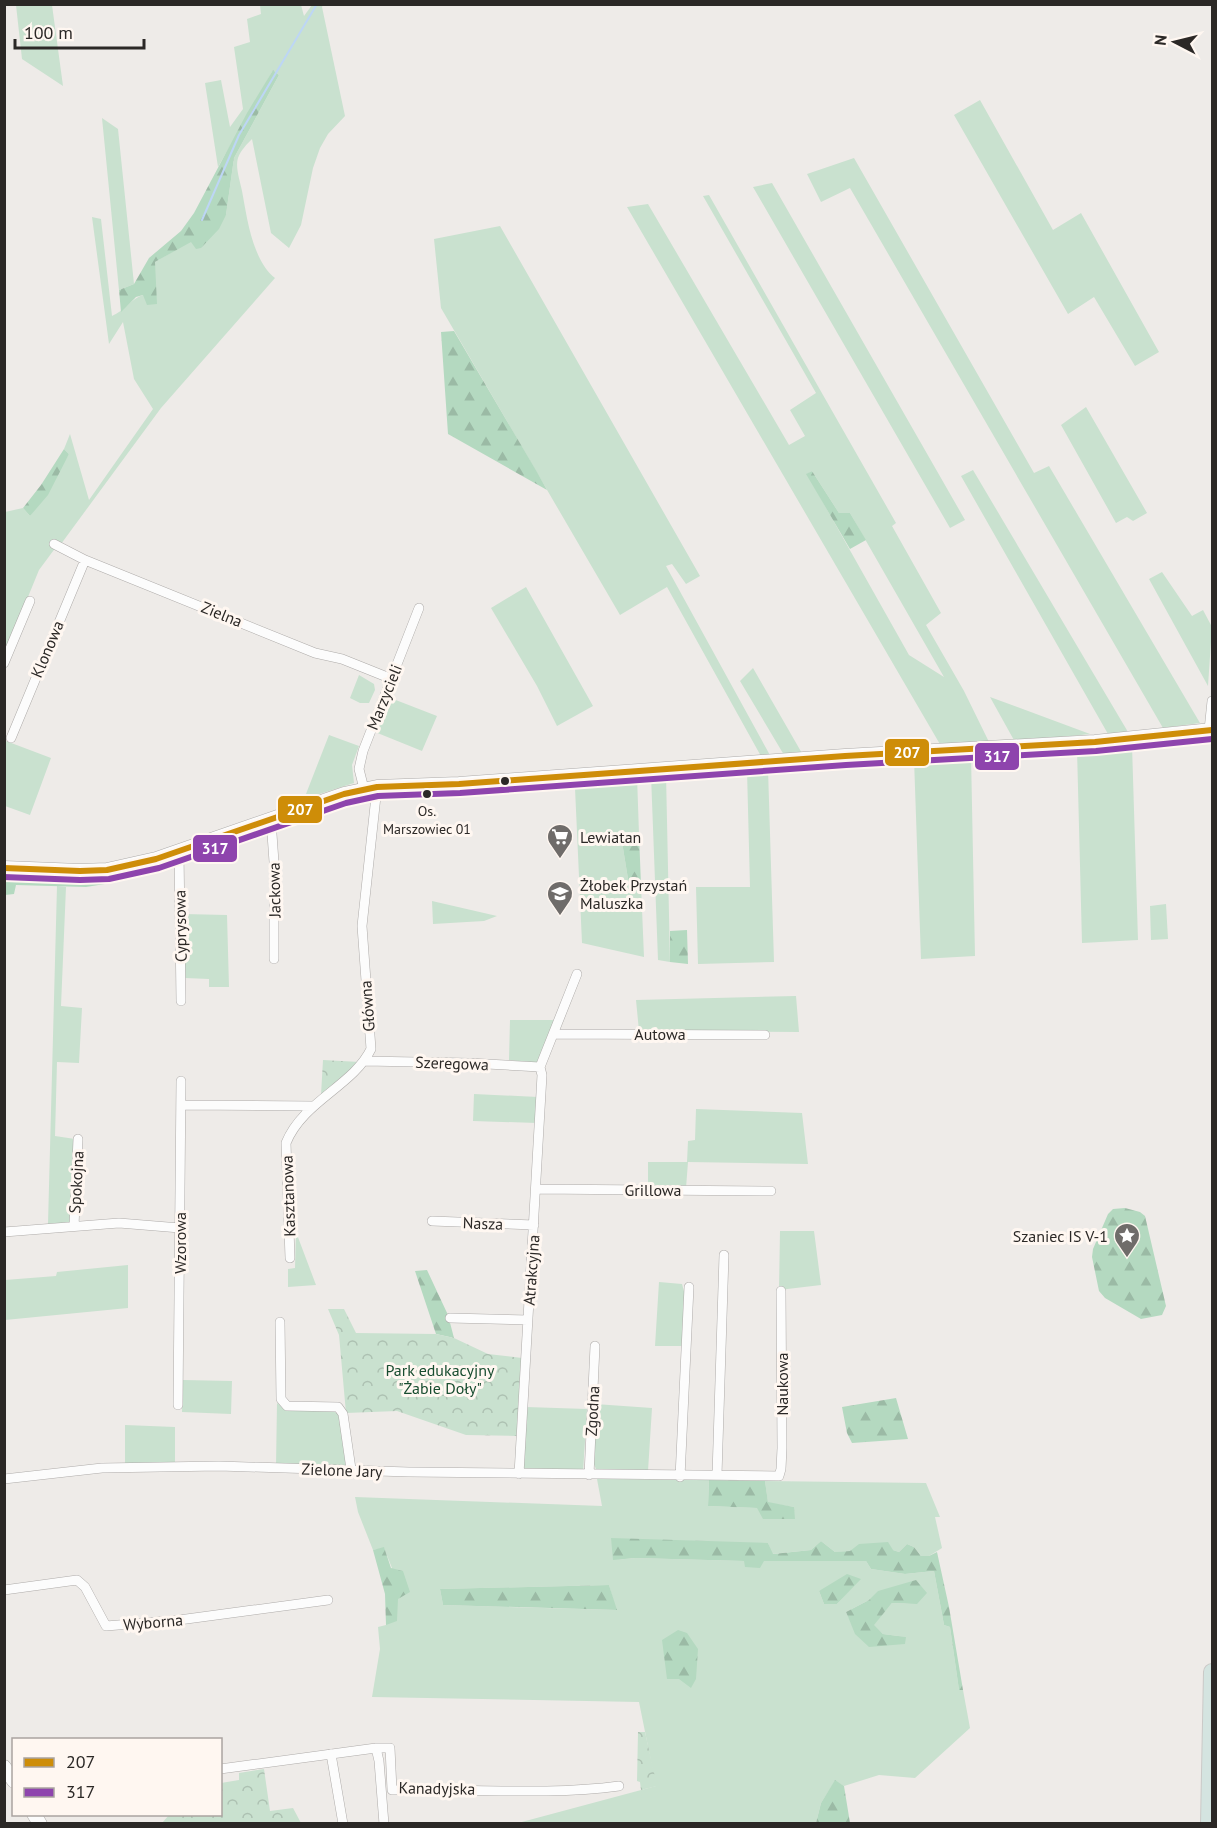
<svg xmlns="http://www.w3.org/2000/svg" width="1217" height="1828" font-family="'PT Sans',sans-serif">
  <defs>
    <pattern id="forest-firs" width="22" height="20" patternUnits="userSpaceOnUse" patternTransform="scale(1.5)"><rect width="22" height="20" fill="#b4d9c0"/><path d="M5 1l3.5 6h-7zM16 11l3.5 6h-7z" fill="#9bbaa5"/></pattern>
    <pattern id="park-crowns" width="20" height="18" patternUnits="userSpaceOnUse" patternTransform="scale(1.5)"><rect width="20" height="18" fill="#c9e1cf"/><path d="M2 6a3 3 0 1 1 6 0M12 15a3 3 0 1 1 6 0" fill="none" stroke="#adc1b2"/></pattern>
  </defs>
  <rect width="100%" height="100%" fill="#eeebe8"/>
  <path fill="#c9e1cf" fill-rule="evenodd" d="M16,5h36l11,81 -41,-27z
    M260,5h41l3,11 8,-11h11l-1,2 23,109 -17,18 -8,14 -7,20 -12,57 -12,23 -18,-15 -19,-94c-5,5 -11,11 -14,19 -3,9 2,23 4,33 5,26 10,69 33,87l-114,130 -100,136 -2,-1 -20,27 -34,83v-141l18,-4 7,8 39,-62 -5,-5 6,-15 19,66 64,-91 -19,-30 -11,-57 -14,22 -17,-127 9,2 11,97c12,-5 19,-17 31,-21l12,-33 36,-21 35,-26 8,-57 45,-83 -6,-5 -55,97 -13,-84 16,-3 9,47 13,-18 -9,-62 16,-5 -3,-23 14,-5z
    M980,100l73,130 28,-17 78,139 -24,14 -41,-69 -26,17 -114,-199z
    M102,118l16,11 16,155 -15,6z
    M854,158l180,315 15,-7 151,257 -37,5 -313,-540 -29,14 -14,-28z
    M772,183l193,337 -15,8 -197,-341z
    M709,195l187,328 -4,3 49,87 -15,12 38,66 25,51 -48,4 -314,-539 21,-3 141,241 16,-9 -15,-26 26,-17 -113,-197zM812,471l27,42h11l94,164 -35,-22 -102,-181z
    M500,226l200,350 -14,8 -14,-20 -6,2 105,191 -9,1 -95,-171 -47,28 -179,-307 -7,-69z
    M1086,407l61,106 -14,8 -6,-4 -11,6 -55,-98z
    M973,470l155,262 -20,2 -147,-258z
    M1162,572l30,44 11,-6 9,17 -4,59 -59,-107z
    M526,587l67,119 -36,20 -20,-40 -46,-78z
    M753,668l50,87h-19l-44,-74z
    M359,675l15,9 1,6 -6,13h-9l-10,-5z
    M388,697l49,19 -15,35 -47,-19z
    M990,697l100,37 -75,8z
    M329,735l30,11 -7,19 2,18 -50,16z
    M6,741l45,17 -21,57 -25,-9 -1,-61z
    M1132,745l6,195 -56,3 -5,-194z
    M971,755l4,201 -54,3 -7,-200z
    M768,769l6,193 -76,2 -2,-77h54l-3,-117z
    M666,774l4,188 -12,-2 -7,-185z
    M637,776l2,58 -17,8 7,43h12l3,72 -62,-14 -7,-155 1,-8z
    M57,886l9,1 -5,119 21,2 -3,55 -22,-1 -2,74 20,3 -5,84 -22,1z
    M432,901l65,15 -13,5 -51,3z
    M1166,904l2,35 -17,1 -1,-34z
    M183,914l44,1 2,72h-20v-8l-24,-1z
    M796,996l3,36 -160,-1 -3,-31z
    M510,1020h45l-17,43 -29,-3z
    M474,1094l64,3 -1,26 -64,-2z
    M696,1109l106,4 6,51 -120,-2 -2,26h-38v-26h39l1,-21 7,-1z
    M780,1231h34l7,54 -42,5z
    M296,1232l20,53 -28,2v-18l7,-1z
    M128,1265v43l-123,12v-40l51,-4 1,-4z
    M659,1282l23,2 3,11 -2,51h-28z
    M183,1380l49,1 -1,33 -49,-2z
    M277,1403c19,14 47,-1 65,13l5,48 -4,3 -67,-1z
    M595,1404l57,4 -4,63 -52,-2 -3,-7z
    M526,1407l61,2 -4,63 -60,-2z
    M125,1425l50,2v37l-50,1z
    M597,1479l112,1 -1,26 50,2 36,11v-12l-26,-4 -3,-22 161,2 14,34h-5l7,31 -13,8h-8l-7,-9 -7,-3 -8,8 -6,-2 -58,2 -14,-11 -10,9 -39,4 -4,-11 -155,17 22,-2 110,3h121l5,8 34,5 29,-3 10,54 6,2 9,63h4l7,38 -55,50 -36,-3 -35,11 -9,-5 -14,22 -5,20h-298l138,-37 -17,-84 -267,-5 8,-48 -2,-22 8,-2 6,-57 -8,-20 -11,2 -15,-38 -3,-15 247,9zM860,1579l-23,25h-13l-5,-13zM609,1585l7,25 -173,-5 -3,-16zM869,1600l48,4 -25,-1 -19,22 10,9 23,3 -50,-3 -10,-22z"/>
  <path fill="url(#forest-firs)" d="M273,70l6,5 -45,83 -8,57 -7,14 -18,19 -5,1 -5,-7 -36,20 2,42 -10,1 -4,-10 -7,2 -15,15 -2,-22 15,-6 15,-26 32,-27 13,-18 53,-100z
    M454,331l83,141 10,18 -99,-56 -7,-102z
    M64,449l5,5 -21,41 -18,21 -7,-8 18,-23z
    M812,471l27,42h11l16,27 -16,9 -44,-75z
    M639,834l2,51h-12l-7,-43z
    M172,859l3,5 -64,19 -25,4 -70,-2 -2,9 -9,1v-18l80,1 26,-2z
    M687,930l1,34 -18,-2v-31z
    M1125,1208l15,4 5,4 21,90 -4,9 -21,4 -36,-21 -6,-7 -7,-34 1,-8 15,-35 5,-5z
    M427,1270l21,45 6,23 -18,-4 -21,-63z
    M896,1398l12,41 -56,4 -5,-10 -5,-26z
    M709,1480l56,1 3,21 26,5 1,12h-32l-6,-11 -49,-2z
    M611,1538l157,5 5,11 38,-4 10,-9 14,11 15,-1 9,-7 29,-2 5,8 6,2 8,-8 7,3 7,9h8l8,-4 12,55 14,83h-4l-9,-63 -6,-2 -10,-54 -29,3 -34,-5 -5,-8h-102l-4,7 -15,-1 -1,-6 -109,-3 -22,2z
    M384,1547l7,21 12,3 7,21 -12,7 -1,22 -11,4 -1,-31 -12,-44z
    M847,1574l14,5 -24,25h-13l-5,-13z
    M916,1580l11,13 -10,11 -25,-1 -18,22 9,9 23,3 -1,7 -36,3 -14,-13 -9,-22 23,-12 9,-9z
    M609,1585l8,25 -174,-5 -3,-16z
    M678,1630l9,3 11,16 -2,30 -5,9 -12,-9h-12l-5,-39z
    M835,1780l9,6 6,37h-34l5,-20z"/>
  <path fill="url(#park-crowns)" d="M323,1060l37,2 -39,33z
    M328,1309h16l12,24 80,1 18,4 34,16 34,4 -5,78 -51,-1 -69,-24 -51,2 -7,-78z
    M638,1732h7l12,54 -16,4 -1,-8 -3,-1z
    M264,1769l6,42 23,-3 8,15h-139l7,-8 51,-1 1,-31 18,-3v-7z"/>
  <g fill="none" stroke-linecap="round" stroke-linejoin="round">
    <path stroke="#bdd6f5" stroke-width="2" d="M202,220l37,-85 78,-131"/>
    <defs>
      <path id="street" d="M54,544l31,16 230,93 27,6 50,20
        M4,663l26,-62
        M1209,730l3,-29
        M11,738l74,-178
        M364,789l-5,-20 4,-18 56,-143
        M271,820l3,42v97
        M179,851l2,150
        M554,1034l211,1
        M365,1061l103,2 72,4
        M540,1067l37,-93
        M182,1105l131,1
        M536,1189l235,2
        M432,1221l102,4
        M74,1226l4,-87
        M4,1232l115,-9 61,5
        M290,1258l-4,-115c17,-42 67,-57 85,-94l-9,-123 15,-139
        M450,1318l78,2
        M280,1322l1,77 6,7 51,1 5,7 8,55
        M178,1405l3,-324
        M519,1474l23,-399 -2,-8
        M589,1475l6,-129
        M717,1475l7,-220
        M680,1477l9,-190
        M4,1479l98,-11 117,-2 190,6 370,4 2,-7 1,-21 -1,-157
        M4,1590l73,-10 8,7 21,39 73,-6 149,-20
        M376,1748l3,13 5,63
        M331,1754l12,70
        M220,1769l156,-21h14l2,42c75,-2 153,6 227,-4"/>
      <path id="secondary" d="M4,868l76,3 27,-1 49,-11 188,-65 33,-7 82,-3 386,-28 250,-14 117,-12
        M4,1767l10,14
        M34,1814l6,10"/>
      <path id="highway" d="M1209,1824l3,-152"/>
    </defs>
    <use href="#street" stroke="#aeaba9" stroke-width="10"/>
    <use href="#secondary" stroke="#aeaba9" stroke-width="15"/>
    <use href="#highway" stroke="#cac9c7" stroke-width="18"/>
    <use href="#street" stroke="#fcfcfc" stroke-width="9"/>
    <use href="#secondary" stroke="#fcfcfc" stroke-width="14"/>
    <use href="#highway" stroke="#d4e4e0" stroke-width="16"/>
    <defs>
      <path id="bus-1" d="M4,868l76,3 27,-1 49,-11 188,-65 33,-7 82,-3 386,-28 250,-14 117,-12"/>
      <path id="bus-2" d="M4,877l76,3 29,-1 50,-11 187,-65 32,-7 82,-3 386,-28 250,-14 116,-12"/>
    </defs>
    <use href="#bus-1" stroke="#fff7f1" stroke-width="10"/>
    <use href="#bus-2" stroke="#fff7f1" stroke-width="10"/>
    <use href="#bus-1" stroke="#ce8d08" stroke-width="6"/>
    <use href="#bus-2" stroke="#8e44ad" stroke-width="6"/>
  </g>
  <defs>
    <symbol id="supermarket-pin" viewBox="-11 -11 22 30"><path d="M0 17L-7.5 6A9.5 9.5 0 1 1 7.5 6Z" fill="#6f6c6a" stroke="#fff7f1"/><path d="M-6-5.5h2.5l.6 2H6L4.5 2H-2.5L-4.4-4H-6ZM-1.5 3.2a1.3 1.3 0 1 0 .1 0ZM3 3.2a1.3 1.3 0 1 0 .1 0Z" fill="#fff"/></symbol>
    <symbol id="school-pin" viewBox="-11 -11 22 30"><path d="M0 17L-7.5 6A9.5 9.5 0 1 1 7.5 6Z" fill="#6f6c6a" stroke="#fff7f1"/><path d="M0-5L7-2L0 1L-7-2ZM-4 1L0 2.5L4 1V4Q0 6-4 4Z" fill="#fff"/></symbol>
    <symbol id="sight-pin" viewBox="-11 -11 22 30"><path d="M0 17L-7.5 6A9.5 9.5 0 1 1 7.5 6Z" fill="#6f6c6a" stroke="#fff7f1"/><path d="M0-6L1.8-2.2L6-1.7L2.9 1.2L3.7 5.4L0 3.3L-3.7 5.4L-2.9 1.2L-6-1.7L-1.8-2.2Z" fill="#fff"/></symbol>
  </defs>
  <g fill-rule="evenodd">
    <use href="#supermarket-pin" x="545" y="822" width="30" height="40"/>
    <use href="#school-pin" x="545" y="879" width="30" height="40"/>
    <use href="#sight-pin" x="1112" y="1221" width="30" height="40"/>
  </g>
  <g fill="#2b2826" stroke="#fff7f1" stroke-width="2">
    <circle cx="505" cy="781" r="5"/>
    <circle cx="427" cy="794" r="5"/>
  </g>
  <g text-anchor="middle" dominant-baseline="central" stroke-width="6" stroke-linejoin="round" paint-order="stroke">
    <g font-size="14" fill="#2b2826" stroke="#fff7f1">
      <text x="427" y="811">Os.<tspan x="427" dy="18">Marszowiec 01</tspan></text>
    </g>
    <g font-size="16" fill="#2b2826" stroke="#fff7f1">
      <text transform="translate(222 614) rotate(22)">Zielna</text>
      <text transform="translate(47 649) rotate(-67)">Klonowa</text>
      <text transform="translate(384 697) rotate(-68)">Marzycieli</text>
      <text transform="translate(274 890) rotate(-91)">Jackowa</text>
      <text transform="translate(180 926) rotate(-91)">Cyprysowa</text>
      <text transform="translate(367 1006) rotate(-94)">Główna</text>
      <text x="660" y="1034">Autowa</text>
      <text transform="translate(452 1063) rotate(2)">Szeregowa</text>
      <text transform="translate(76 1182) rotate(-87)">Spokojna</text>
      <text x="653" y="1190">Grillowa</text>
      <text transform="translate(288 1196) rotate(-92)">Kasztanowa</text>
      <text transform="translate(483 1223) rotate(2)">Nasza</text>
      <text transform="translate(180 1243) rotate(-90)">Wzorowa</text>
      <text transform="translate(531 1270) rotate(-86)">Atrakcyjna</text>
      <text transform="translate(782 1384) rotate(-90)">Naukowa</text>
      <text transform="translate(592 1411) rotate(-87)">Zgodna</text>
      <text transform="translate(342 1470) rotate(2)">Zielone Jary</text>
      <text transform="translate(153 1622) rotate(-5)">Wyborna</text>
      <text transform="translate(437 1788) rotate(1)">Kanadyjska</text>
    </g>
    <g font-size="16" fill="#2b2826" stroke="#fff7f1" text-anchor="start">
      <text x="580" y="837">Lewiatan</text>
      <text x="580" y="885">Żłobek Przystań<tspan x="580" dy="18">Maluszka</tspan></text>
      <text x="1108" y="1236" text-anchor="end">Szaniec IS V-1</text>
    </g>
    <g font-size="16" fill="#174c2f" stroke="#fff7f1">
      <text x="440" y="1370">Park edukacyjny<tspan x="440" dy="18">"Żabie Doły"</tspan></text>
    </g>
  </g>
  <g stroke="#fff7f1" stroke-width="2">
    <rect x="884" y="738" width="46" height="29" rx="6" fill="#ce8d08"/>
    <rect x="974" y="742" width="46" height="29" rx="6" fill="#8e44ad"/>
    <rect x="277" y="795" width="46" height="29" rx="6" fill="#ce8d08"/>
    <rect x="192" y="834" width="46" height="29" rx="6" fill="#8e44ad"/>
  </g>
  <g font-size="16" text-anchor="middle" font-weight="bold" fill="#fff">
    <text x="907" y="758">207</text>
    <text x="997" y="762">317</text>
    <text x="300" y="815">207</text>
    <text x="215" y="854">317</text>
  </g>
  <rect width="1217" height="1828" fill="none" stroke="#2b2826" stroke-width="12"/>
  <rect x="12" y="1738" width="210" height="78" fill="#fff7f1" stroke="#aaa4a0" stroke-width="1.5"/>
  <rect x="24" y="1758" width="30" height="9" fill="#ce8d08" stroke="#aaa4a0" stroke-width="1.5"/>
  <text x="66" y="1768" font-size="18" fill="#2b2826">207</text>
  <rect x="24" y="1788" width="30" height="9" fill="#8e44ad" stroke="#aaa4a0" stroke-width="1.5"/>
  <text x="66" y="1798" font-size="18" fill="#2b2826">317</text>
  <g transform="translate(1175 42) rotate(277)" stroke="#fff7f1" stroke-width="4.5" paint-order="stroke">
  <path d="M0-4.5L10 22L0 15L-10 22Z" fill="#2b2826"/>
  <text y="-9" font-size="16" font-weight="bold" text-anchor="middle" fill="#2b2826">N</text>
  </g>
  <path d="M15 39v9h129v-9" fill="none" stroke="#2b2826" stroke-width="3"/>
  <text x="24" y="39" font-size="18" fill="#2b2826" stroke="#fff7f1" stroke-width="4.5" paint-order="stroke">100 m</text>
</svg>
